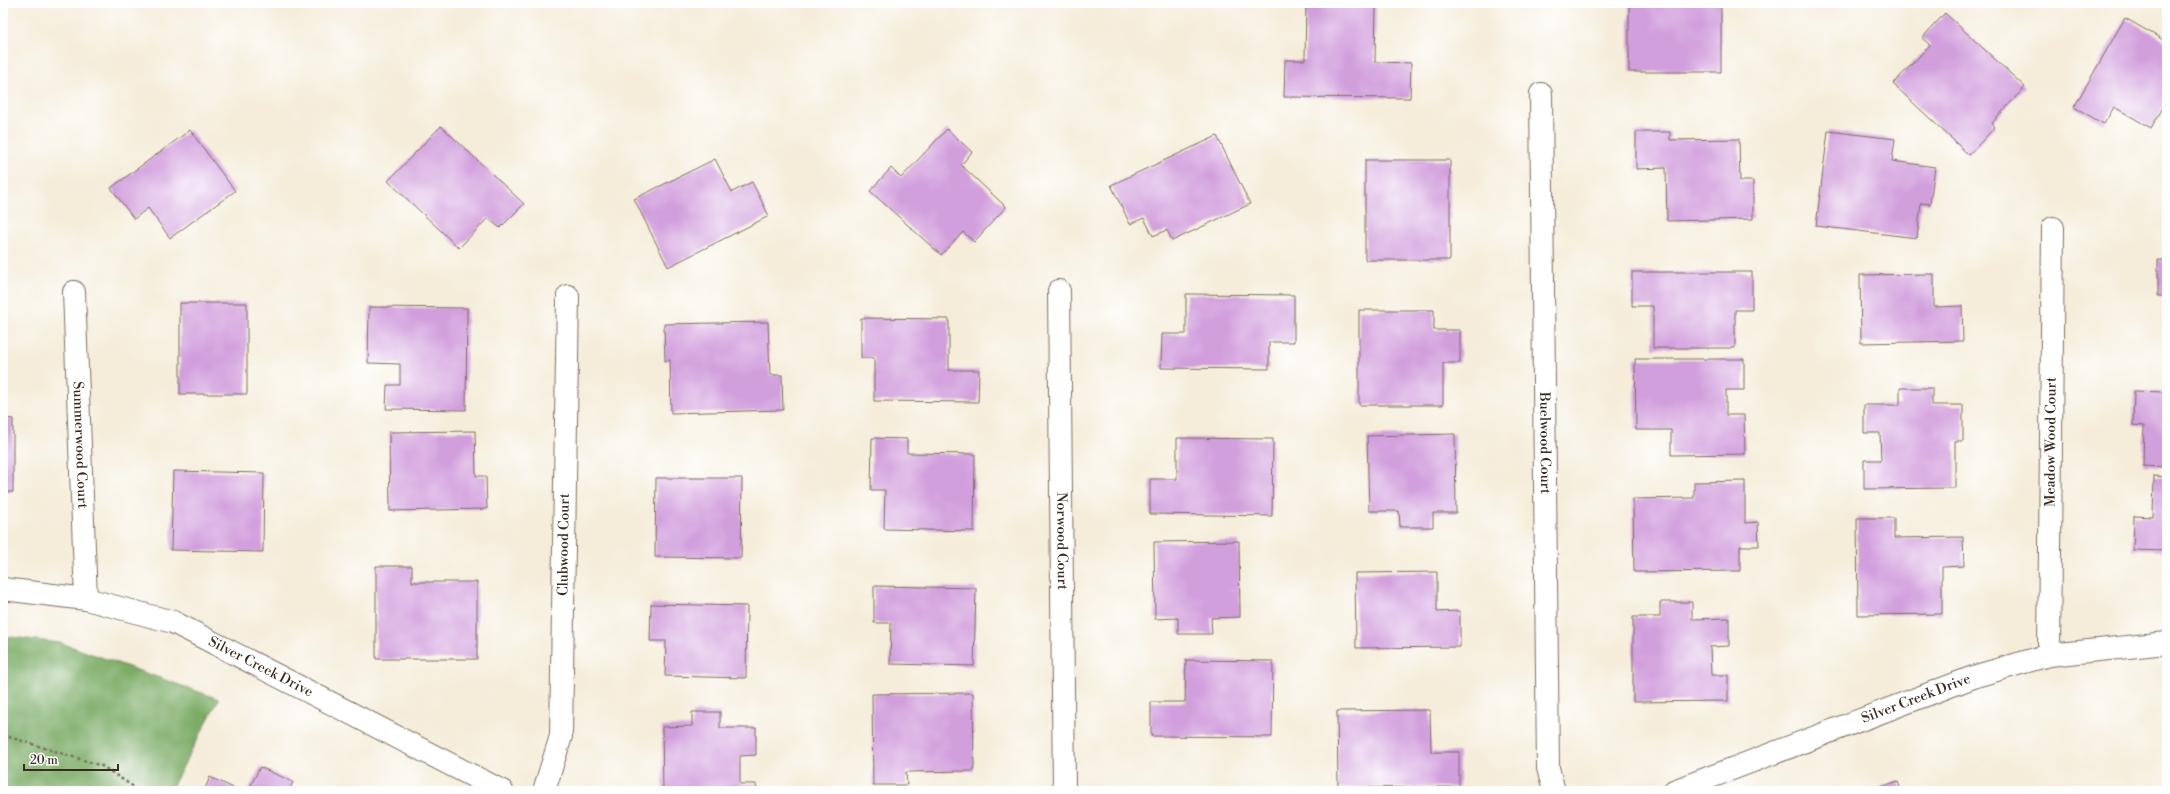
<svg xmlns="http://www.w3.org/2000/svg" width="2170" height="794" font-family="'Libre Bodoni',serif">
  <rect width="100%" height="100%" fill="#fff"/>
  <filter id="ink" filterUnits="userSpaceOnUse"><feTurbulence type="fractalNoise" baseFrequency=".025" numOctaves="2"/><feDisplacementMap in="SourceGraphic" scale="8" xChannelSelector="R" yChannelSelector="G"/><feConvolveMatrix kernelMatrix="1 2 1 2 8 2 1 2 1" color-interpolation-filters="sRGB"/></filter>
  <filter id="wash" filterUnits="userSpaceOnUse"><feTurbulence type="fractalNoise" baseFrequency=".012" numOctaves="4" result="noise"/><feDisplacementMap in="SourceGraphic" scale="16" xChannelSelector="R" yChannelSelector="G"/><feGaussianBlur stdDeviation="0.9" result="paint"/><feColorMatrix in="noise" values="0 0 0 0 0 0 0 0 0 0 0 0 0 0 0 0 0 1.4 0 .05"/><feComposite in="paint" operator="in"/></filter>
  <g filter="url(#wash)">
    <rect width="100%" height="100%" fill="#f5edda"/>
    <path fill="#7cac66" stroke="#5c6b42" d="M3,636l58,7 158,56 -49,92h-167z"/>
    <g id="blocks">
      <path fill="#d29fdd" d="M1306,3h70l-1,59 36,1 -1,35 -126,-1 1,-37h20z
        M1629,3h92v69h-92z
        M1945,13l80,74 -33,36 3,4 -26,28 -76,-71 37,-39 -8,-7z
        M2125,18l42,24v59l-16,27 -37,-21 -10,17 -30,-17z
        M441,126l83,78 -24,24 -12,-10 -29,30 -71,-67z
        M947,129l25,23 -11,13 45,42 -32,35 -11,-10 -22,23 -71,-64 21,-23 10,10z
        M190,130l45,61 -65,47 -22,-30 -14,11 -23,-31z
        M1828,131l67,8 -3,22 43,6 -5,37 -9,-1 -4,35 -101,-12z
        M1636,132h34v8l69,-1 1,42h13v38l-86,2 -1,-53 -30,1z
        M1217,136l33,68 -78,37 -5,-11 -14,6 -9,-18 -14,6 -19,-39z
        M715,159l17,33 20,-10 17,34 -101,51 -34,-68z
        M1365,160h85v100h-85z
        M2158,260h9v36h-9z
        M1632,272h120v38h-17v38h-82v-42h-21z
        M1934,274v33l28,-1 1,35 -102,2 -1,-68z
        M1186,294l108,1v47h-25v27l-108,-1 1,-34h24z
        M180,303h67v91h-67z
        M369,307l98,1 -1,102 -80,-1 1,-24h13v-21l-32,-1z
        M1359,310h75v20h26v33h-17v42h-84z
        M861,318l88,1v51h30l-1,32 -104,-1v-43h-13z
        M768,322l2,53h12l1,35 -112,3 -1,-53 -5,1 -1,-37z
        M1635,359h109v31h-18v25h18l1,39 -74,1v-25h-35z
        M1900,388h32v17h31v36h-8v47l-91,1v-29h17l-1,-27h-16v-28h36z
        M2134,391l33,1v75l-24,-1 1,-40 -11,-1z
        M3,418l10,1v73h-10z
        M475,431l1,45h10l1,33 -97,2 -1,-79z
        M1455,434l1,79h-23v14h-33l-1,-16h-30l-2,-75z
        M872,438l35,1v14l68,1 -1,77 -90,-2 1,-39h-14z
        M1177,438l96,1 -1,77 -122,-2v-35h27z
        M173,471l91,2 -1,79 -92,-2z
        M2154,476l13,1v74l-34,-1 1,-34 19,1z
        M656,478h86l-1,80 -86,-1z
        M1745,481v42l13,-1 1,24h-19v25l-106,1 -1,-73 61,-1v-16z
        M1857,518h37v20l69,-1 1,29 -22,1v47l-84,1z
        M1239,541l1,76 -29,1 1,16h-34v-16l-23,1 -1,-77z
        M376,566h36v16h65v77h-101z
        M1437,572v40l23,-1v36l-104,1 -1,-75z
        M874,586l102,2 -2,78 -84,-2 1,-41h-17z
        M1660,602h32v17l37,-1v28l-19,1 1,28h17v26l-95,1v-85h27z
        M651,604l96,2 -1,72 -81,-2 1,-35h-16z
        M1186,660l87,1 -1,76 -121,-1v-34h34z
        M973,693l1,78 -68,1 1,13h-34l-1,-91z
        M1430,710l1,42h28v35l-121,1 -1,-77z
        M692,712h28v16h36v27l-16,1v28h16l1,7h-94l-1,-64 30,-1z
        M260,767l33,15 -4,9h-41z
        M210,777l30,14h-36z
        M1898,781l3,10h-32z"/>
    </g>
  </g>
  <g filter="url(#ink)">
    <use href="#blocks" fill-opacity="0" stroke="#7c6e60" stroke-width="1"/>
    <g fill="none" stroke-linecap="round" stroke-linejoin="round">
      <defs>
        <g id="minor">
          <path id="s1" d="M1541,94l7,674 6,23"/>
          <path id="s2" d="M1059,291l5,500"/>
          <path id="s3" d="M74,292l12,307"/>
          <path id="s4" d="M3,589l83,10 87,23 329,169"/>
          <path id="s5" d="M2049,655l4,-427"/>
          <path id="s6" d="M544,791l17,-55 7,-440"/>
          <path id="s7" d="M1674,791l302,-115 73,-21 118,-12"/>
        </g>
      </defs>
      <use href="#minor" stroke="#7c6e60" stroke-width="24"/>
      <path stroke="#7c6e60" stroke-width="2.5" stroke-dasharray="3 3" stroke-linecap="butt" d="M3,735l99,31 38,25"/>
      <use href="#minor" stroke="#fff" stroke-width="22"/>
    </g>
  </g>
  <g text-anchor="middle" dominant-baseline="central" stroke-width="3" stroke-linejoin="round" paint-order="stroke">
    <g font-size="14" fill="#3b2a1e" stroke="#fff">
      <text stroke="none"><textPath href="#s5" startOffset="213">Meadow Wood Court</textPath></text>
      <text stroke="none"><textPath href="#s1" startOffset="349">Buelwood Court</textPath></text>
      <text stroke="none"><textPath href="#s3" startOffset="153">Summerwood Court</textPath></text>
      <text stroke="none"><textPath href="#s2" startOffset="250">Norwood Court</textPath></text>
      <text stroke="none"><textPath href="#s6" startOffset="249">Clubwood Court</textPath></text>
      <text stroke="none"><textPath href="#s4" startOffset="272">Silver Creek Drive</textPath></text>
      <text stroke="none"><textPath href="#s7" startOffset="259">Silver Creek Drive</textPath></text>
    </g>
  </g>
  <rect width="2170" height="794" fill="none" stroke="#fff" stroke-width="16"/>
  <path d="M24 764v6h94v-6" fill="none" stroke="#3b2a1e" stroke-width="2"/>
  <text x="30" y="764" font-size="12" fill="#3b2a1e" stroke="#ffffff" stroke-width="3" paint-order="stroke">20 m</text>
</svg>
